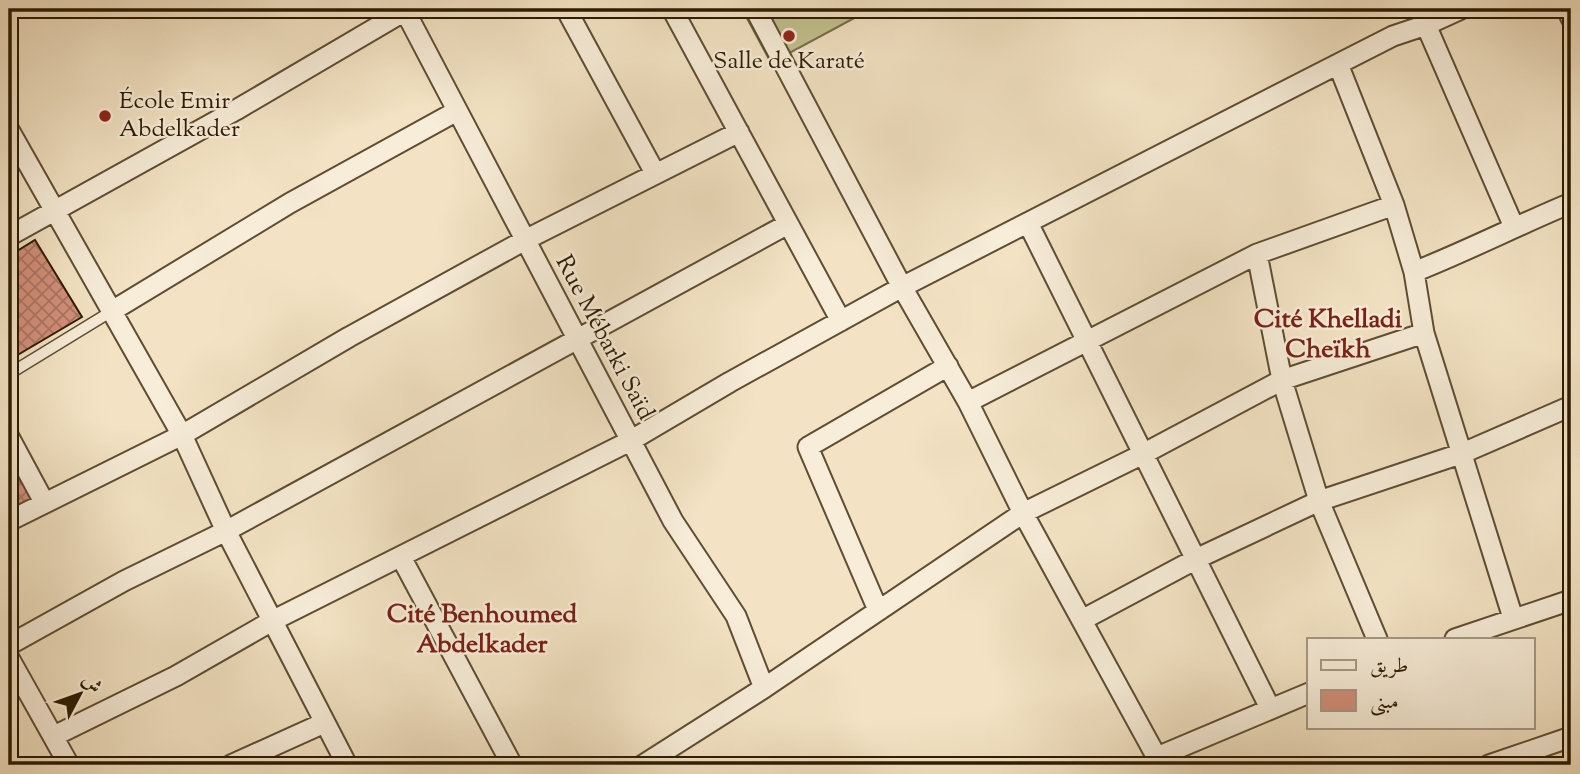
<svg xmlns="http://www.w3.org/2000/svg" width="1580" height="774" font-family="'Sorts Mill Goudy',Amiri,serif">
  <defs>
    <pattern id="building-cross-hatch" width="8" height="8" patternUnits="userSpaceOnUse" patternTransform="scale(1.75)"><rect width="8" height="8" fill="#d28f7a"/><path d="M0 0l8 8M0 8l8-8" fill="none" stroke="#ab7462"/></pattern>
  </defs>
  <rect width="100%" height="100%" fill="#f3e3c4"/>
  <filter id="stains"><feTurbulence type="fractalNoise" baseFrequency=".00286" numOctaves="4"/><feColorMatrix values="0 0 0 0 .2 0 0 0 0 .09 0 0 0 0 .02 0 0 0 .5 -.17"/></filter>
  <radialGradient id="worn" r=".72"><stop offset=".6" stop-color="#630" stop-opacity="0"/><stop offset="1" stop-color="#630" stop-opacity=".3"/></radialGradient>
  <path fill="#c2c18f" stroke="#776e48" stroke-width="2" d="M742,9h129l-100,54z"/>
  <path fill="url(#building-cross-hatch)" stroke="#2c1b02" stroke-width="2" d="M35,240l47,77 -73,43v-104z
    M9,459l24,42 -24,14z"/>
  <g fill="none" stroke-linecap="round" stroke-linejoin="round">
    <defs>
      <path id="lane" d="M9,374l103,-63"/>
      <path id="street" d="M404,9l269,512 63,95 28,72
        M566,9l89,164
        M672,9l169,312
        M755,9l147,278 66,115 55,111 138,252
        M1567,9l4,9
        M1426,25l88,202
        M1338,64l56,141 20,67 10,61 89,285
        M9,130l173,305 44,96 121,234
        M1028,223l242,485
        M9,236l227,-126 172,-101
        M1257,254l25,126 37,121 58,138
        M1414,272c53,-21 104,-47 157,-69
        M112,311l178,-108 167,-92
        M968,402l289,-148 137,-49
        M9,437l35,65
        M9,521l173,-86 167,-98 176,-97 214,-108
        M401,557l111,208
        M878,610l-70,-163 140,-81
        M1082,620l114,-61 123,-58 144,-48 108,-47
        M1455,639l116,-39
        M9,645l115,-64 102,-50 562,-307
        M9,658l60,107
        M54,736l122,-60 96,-55 358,-180 100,-59 172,-95 436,-223 55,-28 33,-11 35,-16
        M1157,757l152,-64
        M231,765l93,-42
        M643,765l121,-77 259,-175 120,-59 139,-74 142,-47
        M1489,765l82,-28"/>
    </defs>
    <use href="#lane" stroke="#5e4d32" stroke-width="13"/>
    <use href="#street" stroke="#5e4d32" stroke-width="23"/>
    <use href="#lane" stroke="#f7edd9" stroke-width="10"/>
    <use href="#street" stroke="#f7edd9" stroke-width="19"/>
  </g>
  <g fill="#8f2418" stroke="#f7edd9" stroke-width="2.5">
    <circle cx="789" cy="36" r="7"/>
    <circle cx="105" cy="116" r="7"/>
  </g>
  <g text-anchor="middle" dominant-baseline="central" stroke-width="5" stroke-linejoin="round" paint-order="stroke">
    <g font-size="24" fill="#2c1b02" stroke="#f7edd9">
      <text x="789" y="62">Salle de Karaté</text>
      <text x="119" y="102" text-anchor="start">École Emir<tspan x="119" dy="28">Abdelkader</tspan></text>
    </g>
    <g font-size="24" fill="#2c1b02" stroke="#f7edd9">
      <text transform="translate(604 338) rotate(62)">Rue Mébarki Saïd</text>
    </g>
    <g font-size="26" font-weight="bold" fill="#7a1f14" stroke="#f7edd9">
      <text x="1328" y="320">Cité Khelladi<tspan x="1328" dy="30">Cheïkh</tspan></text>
      <text x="482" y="615">Cité Benhoumed<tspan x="482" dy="30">Abdelkader</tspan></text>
    </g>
  </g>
  <rect width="1580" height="774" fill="none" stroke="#f3e3c4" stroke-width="35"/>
  <rect x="10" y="10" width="1559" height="753" fill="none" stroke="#2c1b02" stroke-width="3.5"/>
  <rect x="18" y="18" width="1545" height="739" fill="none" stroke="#2c1b02" stroke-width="2"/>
  <rect x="1307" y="638" width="228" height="91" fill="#f7edd9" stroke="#a69983" stroke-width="2"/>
  <rect x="1321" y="660" width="35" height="10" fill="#f7edd9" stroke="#a69983" stroke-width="2"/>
  <text x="1370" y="672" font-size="21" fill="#2c1b02">طريق</text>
  <rect x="1321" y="690" width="35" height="21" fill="#d28f7a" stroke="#a69983" stroke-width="2"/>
  <text x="1370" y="708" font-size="21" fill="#2c1b02">مبنى</text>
  <g transform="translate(80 694) rotate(49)" stroke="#f7edd9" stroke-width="5" paint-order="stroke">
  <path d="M0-5L12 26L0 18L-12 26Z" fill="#2c1b02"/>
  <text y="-10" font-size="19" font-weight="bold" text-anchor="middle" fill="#2c1b02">ش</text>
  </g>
  <rect width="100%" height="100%" filter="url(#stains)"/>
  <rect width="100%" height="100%" fill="url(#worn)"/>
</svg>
